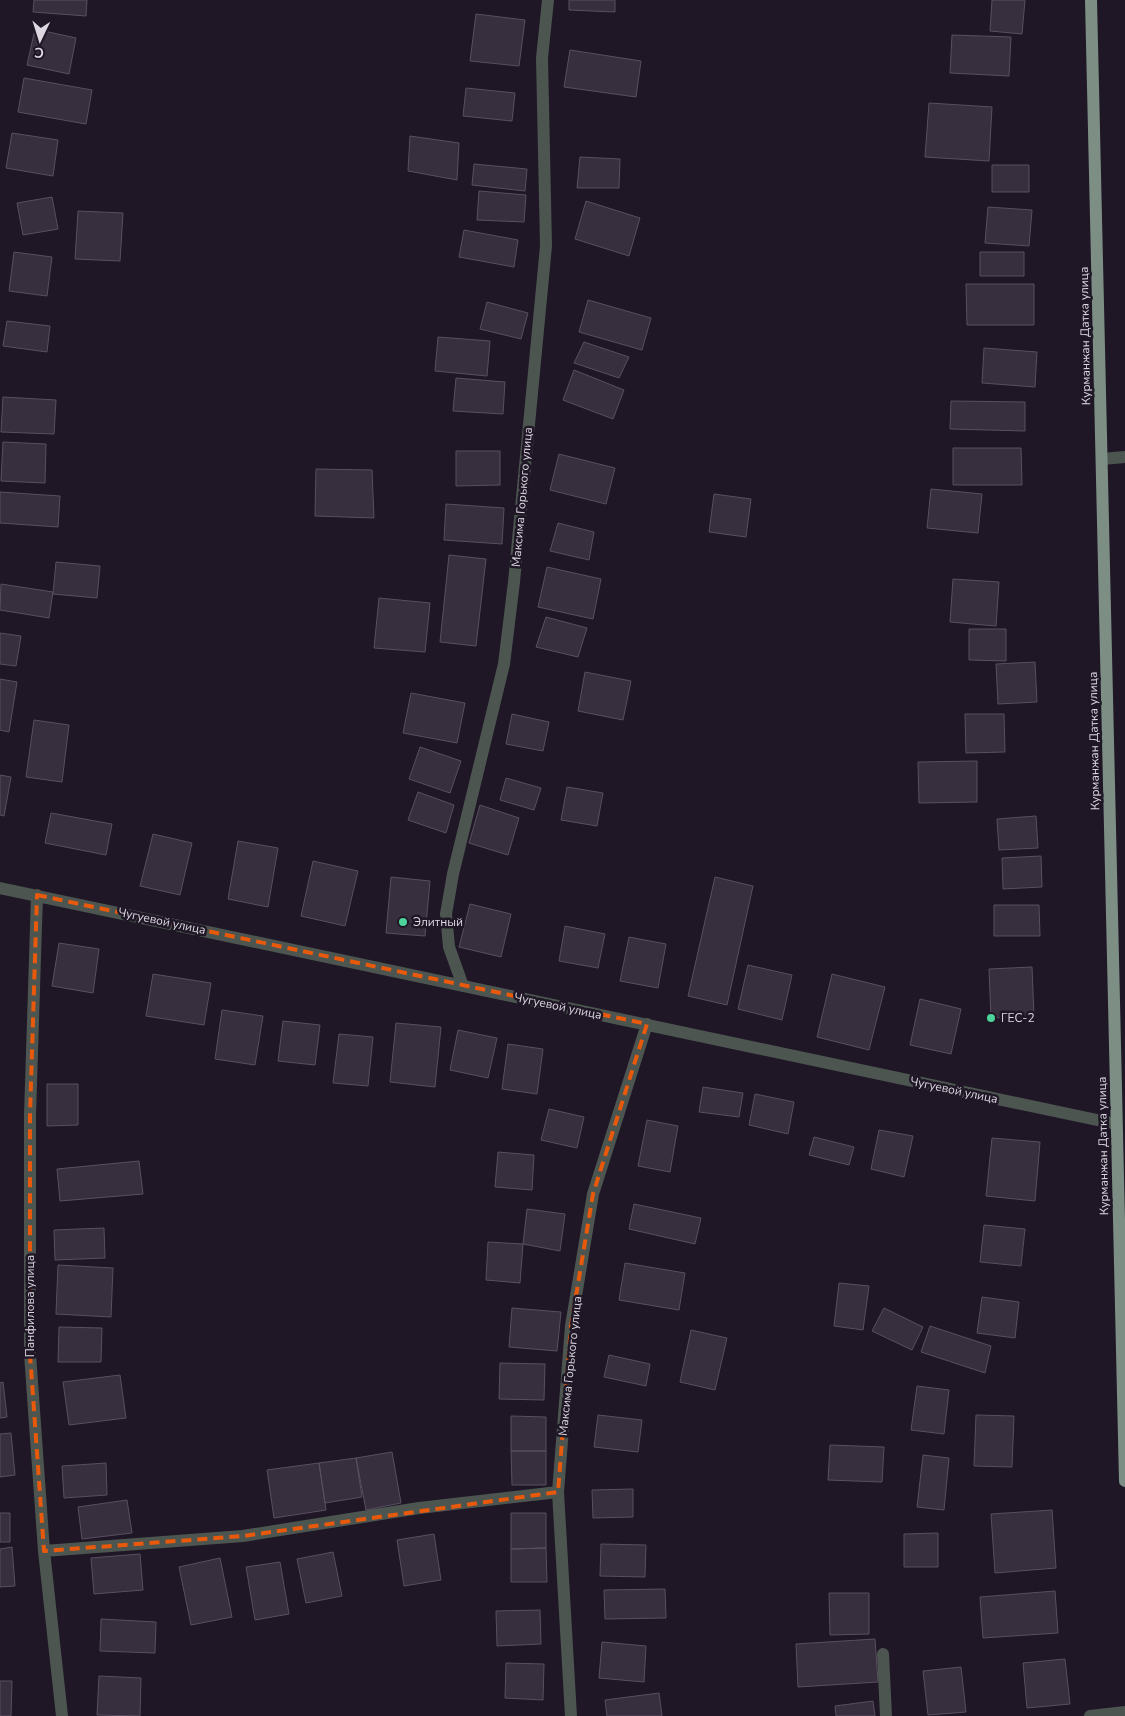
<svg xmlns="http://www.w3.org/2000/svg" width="1125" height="1716" font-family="'Nunito Sans',sans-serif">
  <rect width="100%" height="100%" fill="#1f1726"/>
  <path fill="#372e3e" stroke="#584f60" d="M34,0h53l-1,16 -53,-4z
    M569,0h46v12l-46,-2z
    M992,0h33l-3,34 -32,-3z
    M476,14l49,6 -6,46 -49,-5z
    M35,29l41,9 -7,36 -42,-9z
    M952,35l59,2 -2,39 -59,-3z
    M570,50l71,11 -5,36 -72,-10z
    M24,78l68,12 -6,34 -68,-12z
    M466,88l49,5 -3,28 -49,-5z
    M929,103l63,4 -3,54 -64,-4z
    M12,133l46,7 -5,36 -47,-8z
    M410,136l49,7 -2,37 -49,-9z
    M580,157l40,2 -1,29h-42z
    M474,164l53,5 -2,22 -53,-6z
    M992,165h37v27h-37z
    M479,191l47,4 -2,27 -47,-2z
    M52,197l6,32 -35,6 -6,-32z
    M586,201l54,17 -11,38 -54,-17z
    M988,207l44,3 -3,36 -44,-3z
    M78,211l45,2 -3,48 -45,-2z
    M464,230l54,10 -4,27 -55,-10z
    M14,252l38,5 -5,39 -38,-5z
    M980,252h44v24h-44z
    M966,284h68v41h-67z
    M588,300l63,18 -9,32 -63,-18z
    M487,302l41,11 -7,26 -41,-10z
    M7,321l43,5 -3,26 -44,-6z
    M438,337l52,4 -3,35 -52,-5z
    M584,342l45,15 -10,21 -45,-15z
    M984,348l53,4 -2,35 -53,-4z
    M574,370l50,20 -11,29 -50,-19z
    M456,378l49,4 -2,32 -50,-3z
    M3,397l53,3 -2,34 -53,-2z
    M951,401l74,1v29l-75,-2z
    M3,442l43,2 -1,39 -44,-2z
    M953,448h68l1,37h-69z
    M456,451h44v34l-44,1z
    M559,454l56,14 -9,36 -56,-14z
    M316,469l56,1 2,48 -59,-2z
    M931,489l51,5 -4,39 -51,-5z
    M0,492l60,4 -2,31 -58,-4z
    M714,494l37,5 -5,38 -37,-5z
    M446,504l58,4 -2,36 -58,-4z
    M558,523l36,9 -5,28 -39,-9z
    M449,555l37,4 -10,87 -36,-4z
    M56,562l44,4 -3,32 -44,-4z
    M547,567l54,12 -8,40 -55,-12z
    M953,579l46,3 -3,44 -46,-4z
    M1,584l52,8 -4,26 -49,-8z
    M379,598l51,5 -5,49 -51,-4z
    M546,617l41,11 -9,29 -42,-10z
    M969,629h37v32l-37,-1z
    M0,633l21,3 -5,30 -16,-2z
    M1035,662l2,40 -39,2 -2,-40z
    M585,672l46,9 -8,39 -45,-9z
    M0,679l17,3 -8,50 -9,-2z
    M411,693l54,10 -8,40 -54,-10z
    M512,714l37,8 -6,29 -37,-7z
    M965,714h39l1,38 -39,1z
    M34,720l35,5 -7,57 -36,-5z
    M420,747l41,14 -11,32 -41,-14z
    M977,761v41l-58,1 -1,-41z
    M0,775l11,2 -7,39 -4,-1z
    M506,778l35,10 -7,22 -34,-10z
    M567,787l36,6 -6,33 -36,-6z
    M418,792l36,13 -8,28 -38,-13z
    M480,805l39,13 -11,37 -39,-12z
    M51,813l61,11 -6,31 -61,-12z
    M1036,816l2,32 -39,2 -2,-31z
    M153,834l39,9 -12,52 -40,-9z
    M238,841l40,7 -10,59 -40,-8z
    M1041,856l1,31 -39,2 -1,-31z
    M313,861l45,10 -13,55 -44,-10z
    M391,877l39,4 -5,55 -39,-3z
    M715,877l38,9 -26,119 -39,-9z
    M470,904l41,10 -10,43 -42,-10z
    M994,905h45l1,31h-46z
    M565,926l40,8 -7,34 -39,-7z
    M629,937l37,7 -8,44 -38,-7z
    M59,943l40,6 -6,44 -41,-7z
    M748,965l44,10 -10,45 -44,-11z
    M1032,967l2,49 -43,2 -2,-49z
    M153,974l58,9 -7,42 -58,-9z
    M832,974l53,13 -16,63 -52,-13z
    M920,999l41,10 -10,45 -41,-9z
    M222,1010l41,6 -8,49 -40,-6z
    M283,1021l37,4 -5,40 -37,-4z
    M396,1023l45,4 -6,60 -45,-5z
    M458,1030l39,8 -9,40 -38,-8z
    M339,1034l34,3 -5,49 -35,-3z
    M508,1044l35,5 -6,45 -35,-5z
    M47,1084h31v41l-31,1z
    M703,1087l40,6 -4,24 -40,-5z
    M755,1094l39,8 -6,32 -39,-9z
    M549,1109l35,8 -7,31 -36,-8z
    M647,1120l31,6 -8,46 -32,-6z
    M879,1130l34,6 -9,41 -33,-8z
    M814,1137l40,10 -5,18 -40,-10z
    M992,1138l48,4 -5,59 -49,-5z
    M498,1152l36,3 -2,35 -37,-3z
    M139,1161l4,33 -83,7 -3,-32z
    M634,1204l67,14 -6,26 -66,-15z
    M527,1209l38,5 -5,37 -37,-7z
    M984,1225l41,4 -4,37 -41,-4z
    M104,1228l1,30 -50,2 -1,-30z
    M488,1242l35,2 -3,39 -34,-3z
    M625,1263l60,10 -6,37 -60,-10z
    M58,1265l55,3 -2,49 -55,-3z
    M839,1283l30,3 -6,44 -29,-4z
    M982,1297l37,5 -4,36 -38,-5z
    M512,1308l49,4 -4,39 -48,-4z
    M884,1308l39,19 -11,23 -40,-19z
    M930,1326l61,20 -6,27 -64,-21z
    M59,1327l43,1 -1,34h-43z
    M691,1330l36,8 -12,52 -35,-8z
    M609,1355l41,9 -4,22 -42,-9z
    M500,1363l45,1 -1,36 -45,-1z
    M120,1375l6,43 -57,7 -6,-43z
    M3,1382l4,35 -7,1v-35z
    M917,1386l32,4 -5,44 -33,-4z
    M598,1415l44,5 -4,32 -44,-5z
    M976,1415l38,1 -2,51 -38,-1z
    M511,1416l35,1v34h-35z
    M11,1433l4,42 -15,2v-43z
    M830,1445l54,2 -2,35 -54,-2z
    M511,1451h35v34h-34z
    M392,1452l9,51 -35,7 -10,-52z
    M923,1455l26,3 -5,52 -27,-3z
    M356,1458l6,39 -37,6 -6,-40z
    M106,1463l1,32 -43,3 -2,-32z
    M319,1463l7,47 -52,8 -7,-48z
    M633,1489v28l-40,1 -1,-28z
    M127,1500l5,33 -50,6 -4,-32z
    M1052,1510l4,58 -61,5 -4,-59z
    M0,1513h10v29h-10z
    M511,1513h35v35l-35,1z
    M938,1533v34h-34v-33z
    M434,1534l7,46 -37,6 -7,-46z
    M601,1544l45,1 -1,32 -45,-1z
    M12,1547l3,39 -15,1v-38z
    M546,1548l1,34h-36v-33z
    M333,1552l9,44 -36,7 -9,-44z
    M140,1554l3,36 -49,4 -3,-36z
    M220,1558l12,59 -41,8 -12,-58z
    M280,1562l9,52 -34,6 -9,-53z
    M665,1589l1,29 -61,1 -1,-29z
    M1055,1591l3,42 -75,5 -3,-41z
    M829,1593h40v41l-39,1z
    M540,1610l1,34 -44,2 -1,-35z
    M101,1619l55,3 -1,31 -55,-2z
    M875,1639l3,43 -80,5 -2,-43z
    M602,1642l44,4 -2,36 -45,-4z
    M1065,1659l5,45 -43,4 -4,-45z
    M506,1663l38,1 -1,36 -38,-2z
    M961,1667l5,45 -38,3 -5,-44z
    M99,1676l42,2 -1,38 -43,-1z
    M0,1681h12l-1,35h-11z
    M659,1693l3,23h-55l-2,-16z
    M873,1701l2,15h-39l-1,-10z"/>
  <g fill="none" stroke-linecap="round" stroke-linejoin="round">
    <path stroke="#4c5550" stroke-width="12" d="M1102,459l23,-2
      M0,888l1116,236
      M37,895l-7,220v239l14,197 18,165
      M463,986l-14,-39 -3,-33 7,-40 51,-210 10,-82 32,-336 -4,-188 6,-58
      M44,1551l199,-15 176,-28 139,-16
      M883,1654l3,62
      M571,1716l-13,-224 13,-166 22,-132 54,-170
      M1090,1716l35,-4"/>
    <path stroke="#7d8f85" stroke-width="12" d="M1091,0l34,1481"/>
  </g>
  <path fill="none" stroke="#e8590c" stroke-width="4" stroke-dasharray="10 6" stroke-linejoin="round" d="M37,895l610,129 -54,170 -22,132 -13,166 -315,44 -199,15 -14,-197v-239z"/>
  <g fill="#4cd39a" stroke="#1f1726" stroke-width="2">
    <circle cx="403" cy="922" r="5"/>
    <circle cx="991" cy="1018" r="5"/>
  </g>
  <g text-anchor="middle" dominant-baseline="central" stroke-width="5" stroke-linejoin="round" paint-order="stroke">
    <g font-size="12" fill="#dcd7e1" stroke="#1f1726">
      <text transform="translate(1085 336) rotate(-91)">Курманжан Датка улица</text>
      <text transform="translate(522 497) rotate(-85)">Максима Горького улица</text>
      <text transform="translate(1094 741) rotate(-91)">Курманжан Датка улица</text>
      <text transform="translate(162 921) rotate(12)">Чугуевой улица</text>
      <text transform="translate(558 1006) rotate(12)">Чугуевой улица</text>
      <text transform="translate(954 1090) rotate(12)">Чугуевой улица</text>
      <text transform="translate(1103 1146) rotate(-91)">Курманжан Датка улица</text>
      <text transform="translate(30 1306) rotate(-90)">Панфилова улица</text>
      <text transform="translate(570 1366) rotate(-84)">Максима Горького улица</text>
    </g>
    <g font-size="12" fill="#dcd7e1" stroke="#1f1726" text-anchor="start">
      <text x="413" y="922">Элитный</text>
      <text x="1001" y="1018">ГЕС-2</text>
    </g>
  </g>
  <g transform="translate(40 40) rotate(184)" stroke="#1f1726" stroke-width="4" paint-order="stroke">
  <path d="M0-4L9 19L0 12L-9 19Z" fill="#dcd7e1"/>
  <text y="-8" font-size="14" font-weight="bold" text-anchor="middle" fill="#dcd7e1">С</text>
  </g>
</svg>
